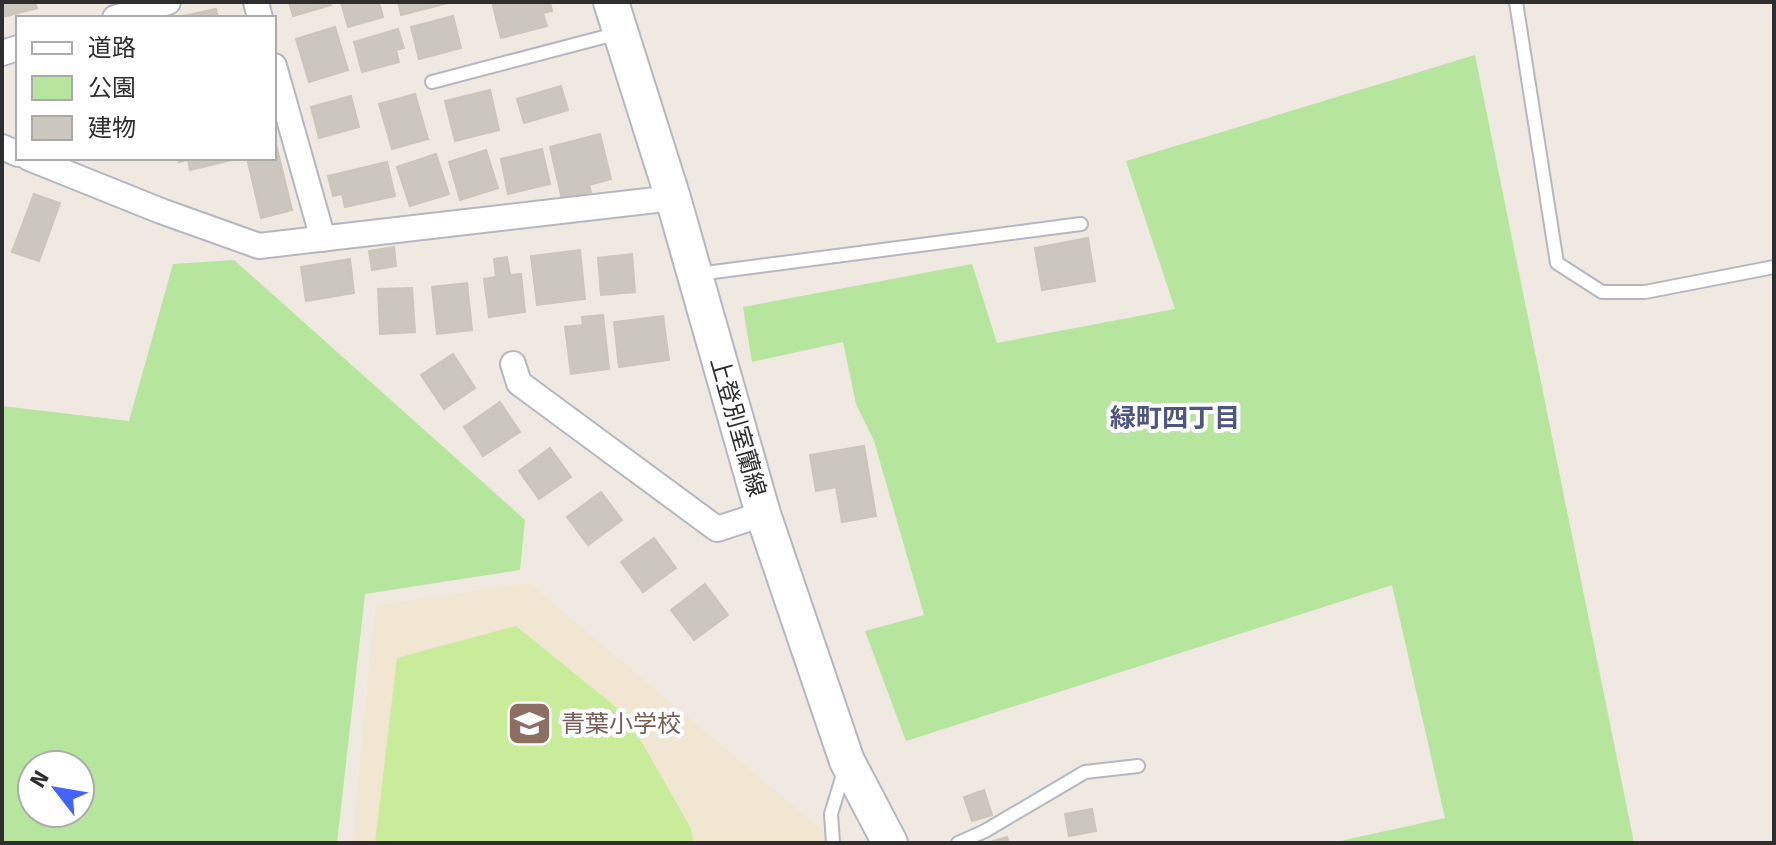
<svg xmlns="http://www.w3.org/2000/svg" width="1776" height="845" font-family="Signika,'Noto Sans JP',sans-serif">
  <rect width="100%" height="100%" fill="#efe9e1"/>
  <path fill="#f0e6d1" d="M529,583l308,260h-485l23,-237z"/>
  <path fill="#b6e59e" fill-rule="evenodd" d="M1475,55l159,788h-303l114,-25 -53,-233 -486,156 -41,-110 59,-16 -50,-174 -18,-37 -13,-62 -91,20 -9,-55 229,-43 25,79 178,-34 -49,-148z
    M234,260l291,260 -5,50 -155,24 -28,249h-335v-437l127,15 44,-157zM32,765h48v48h-48z"/>
  <path fill="#c9ec9a" d="M516,626l111,90 63,111 4,16h-319l22,-185z"/>
  <path fill="#cbc7bf" stroke="#cbc5ba" stroke-width="2" d="M2,2h33l2,6 -34,9z
    M289,2h41l1,3 -38,11z
    M341,2h38l4,15 -35,10z
    M398,2h54l-51,13z
    M492,2h58l2,9 -9,2 4,13 -46,12z
    M216,9l2,9h-40v-1z
    M453,16l8,32 -42,11 -8,-32z
    M335,27l13,43 -39,12 -13,-43z
    M398,29l6,19 -8,2 3,12 -37,10 -8,-30z
    M561,86l7,24 -44,13 -7,-24z
    M490,90l9,40 -44,11 -10,-40z
    M415,94l13,45 -36,10 -13,-45z
    M351,96l8,31 -40,11 -8,-31z
    M600,134l11,45 -22,6 2,7 -29,7 -12,-52z
    M274,136l18,74 -31,8 -14,-60h27z
    M542,149l8,35 -42,10 -7,-35z
    M486,150l12,38 -38,12 -11,-38z
    M436,154l13,40 -39,12 -13,-39z
    M178,158h62l-50,12 -2,-10 -9,2z
    M387,162l8,34 -50,11 -3,-13 -9,2 -5,-20z
    M34,194l26,9 -21,58 -27,-9z
    M1088,238l7,43 -53,9 -7,-42z
    M394,247l2,19 -24,4 -3,-19z
    M580,250l5,49 -48,6 -6,-49z
    M632,254l3,38 -34,3 -3,-37z
    M507,257l3,18 11,-1 4,38 -36,5 -5,-38 12,-2 -2,-18z
    M350,259l4,34 -48,8 -5,-34z
    M467,283l5,47 -35,4 -5,-47z
    M412,288l3,44 -35,2 -2,-45z
    M603,315l6,54 -38,5 -6,-47 18,-2 -1,-8z
    M663,316l6,44 -50,7 -5,-45z
    M453,354l22,34 -31,21 -23,-34z
    M500,402l20,30 -37,24 -19,-29z
    M864,446l12,70 -34,6 -6,-35 -20,4 -6,-36z
    M550,448l21,29 -32,22 -20,-28z
    M601,492l21,28 -34,25 -21,-28z
    M654,538l22,30 -33,24 -22,-30z
    M705,584l23,31 -34,25 -23,-30z
    M984,790l8,25 -20,6 -8,-24z
    M1092,809l4,22 -27,5 -4,-22z
    M1007,837l2,6h-22z"/>
  <g fill="none" stroke-linecap="round" stroke-linejoin="round">
    <defs>
      <path id="lane" d="M1516,2l41,261 45,29h43l129,-25
        M432,82l187,-49
        M698,274l383,-50
        M833,843l-2,-29 14,-46
        M958,843l27,-12 100,-59 53,-6"/>
      <path id="street" d="M256,2l4,16
        M115,18l53,-16
        M2,53l16,-5
        M274,66l49,173
        M2,147l16,7
        M29,158l132,53 98,35 414,-48
        M513,364l6,19 198,146 46,-15"/>
      <path id="secondary" d="M611,2l62,196 90,316 84,247 43,82"/>
    </defs>
    <use href="#lane" stroke="#b4b7c1" stroke-width="16"/>
    <use href="#street" stroke="#b4b7c1" stroke-width="28"/>
    <use href="#secondary" stroke="#b4b7c1" stroke-width="38"/>
    <use href="#lane" stroke="#fff" stroke-width="12"/>
    <use href="#street" stroke="#fff" stroke-width="24"/>
    <use href="#secondary" stroke="#fff" stroke-width="34"/>
  </g>
  <defs>
    <symbol id="school-square" viewBox="-11 -11 22 22"><rect x="-9" y="-9" width="18" height="18" rx="4" fill="#8d6e63" stroke="#fff"/><path d="M0-5L7-2L0 1L-7-2ZM-4 1L0 2.5L4 1V4Q0 6-4 4Z" fill="#fff"/></symbol>
  </defs>
  <g fill-rule="evenodd">
    <use href="#school-square" x="504" y="698" width="51" height="51"/>
  </g>
  <g text-anchor="middle" dominant-baseline="central" stroke-width="8" stroke-linejoin="round" paint-order="stroke">
    <g font-size="24" fill="#2e2e2e" stroke="#fff">
      <text transform="translate(738 427) rotate(74)">上登別室蘭線</text>
    </g>
    <g font-size="24" fill="#785e54" stroke="#fff" text-anchor="start">
      <text x="561" y="724">青葉小学校</text>
    </g>
    <g font-size="26" font-weight="bold" fill="#4d5680" stroke="#fff">
      <text x="1175" y="419">緑町四丁目</text>
    </g>
  </g>
  <rect width="1776" height="845" fill="none" stroke="#2e2e2e" stroke-width="8"/>
  <rect x="16" y="16" width="260" height="144" fill="#ffffff" stroke="#ababab" stroke-width="2"/>
  <rect x="32" y="42" width="40" height="12" fill="#ffffff" stroke="#ababab" stroke-width="2"/>
  <text x="88" y="56" font-size="24" fill="#2e2e2e">道路</text>
  <rect x="32" y="76" width="40" height="24" fill="#b6e59e" stroke="#ababab" stroke-width="2"/>
  <text x="88" y="96" font-size="24" fill="#2e2e2e">公園</text>
  <rect x="32" y="116" width="40" height="24" fill="#cbc7bf" stroke="#ababab" stroke-width="2"/>
  <text x="88" y="136" font-size="24" fill="#2e2e2e">建物</text>
  <g transform="translate(56 789) rotate(301)"><circle r="38" fill="#ffffff" stroke="#ababab" stroke-width="2"/>
  <path d="M0-6L14 30L0 20L-14 30Z" fill="#4264fb"/>
  <text y="-12" font-size="22" font-weight="bold" text-anchor="middle" fill="#2e2e2e">N</text>
  </g>
</svg>
